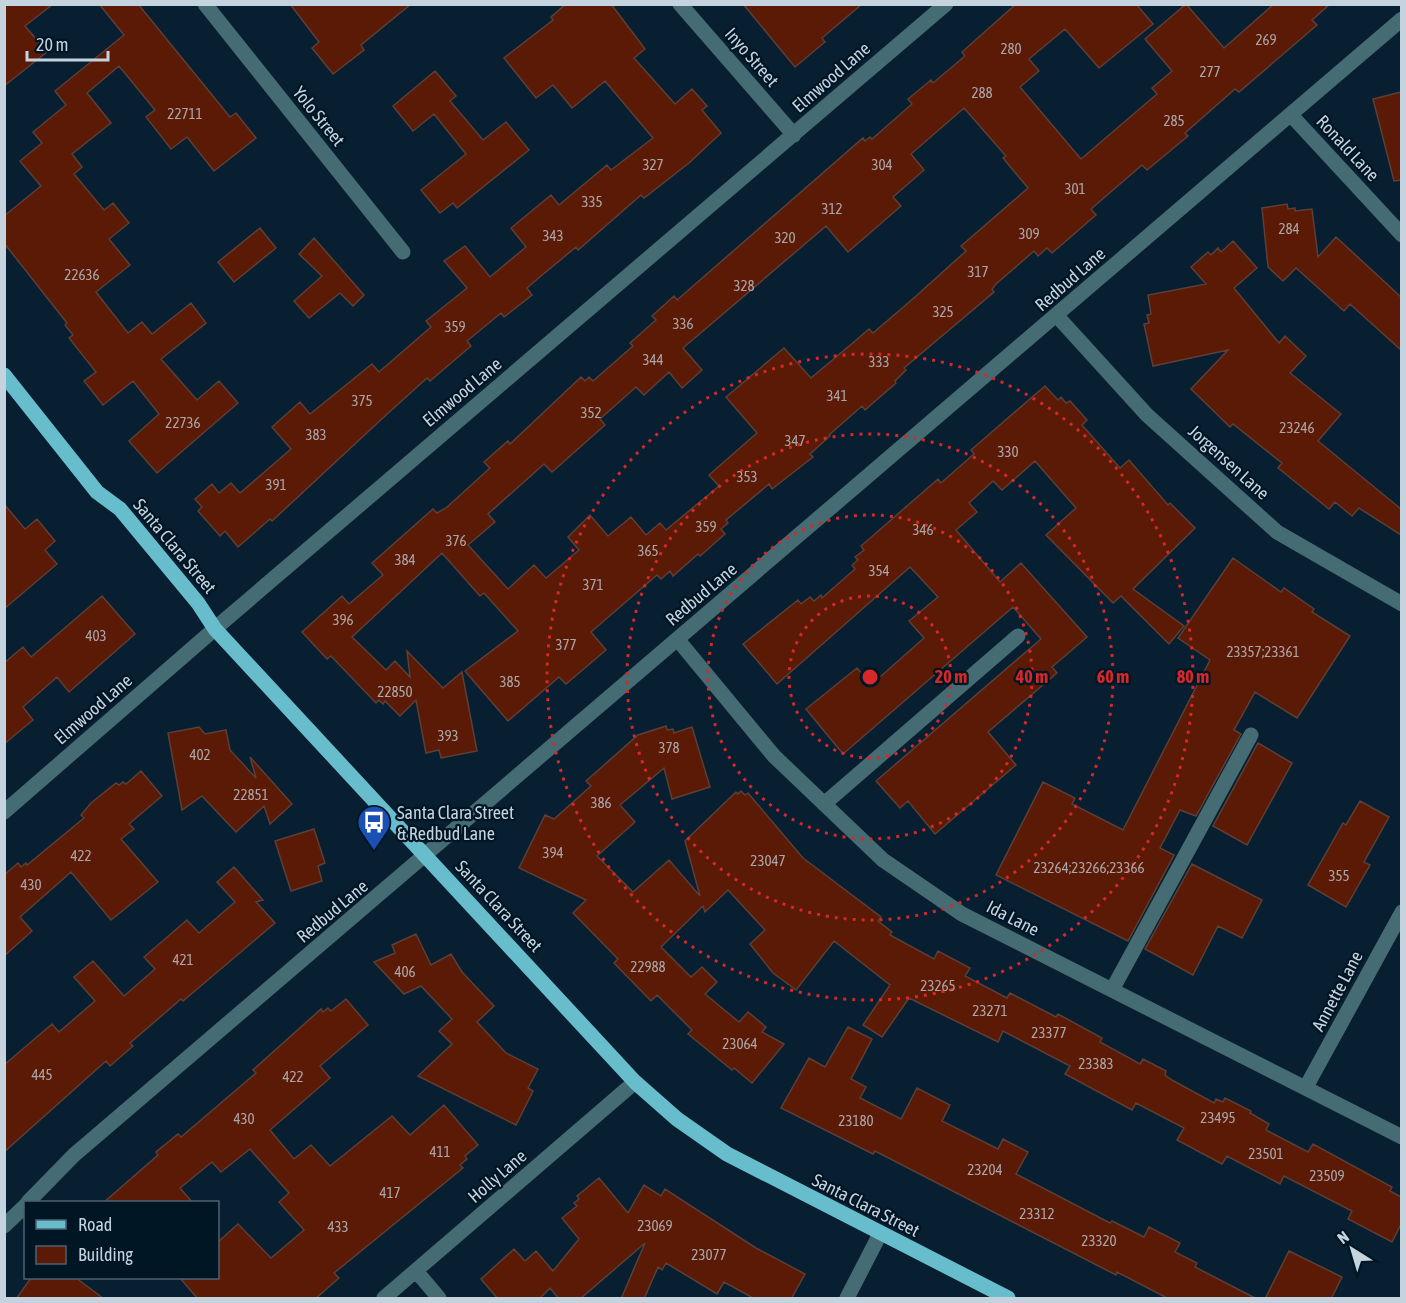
<svg xmlns="http://www.w3.org/2000/svg" width="1406" height="1303" font-family="'Asap Condensed',sans-serif">
  <rect width="100%" height="100%" fill="#071f30"/>
  <path fill="#5b1a05" stroke="#5c3f37" stroke-width="1.5" fill-rule="evenodd" d="M4,4h49l-28,22 22,26 -43,34z
    M99,4h39l92,113 6,-4 20,25 -42,33 -27,-34 -16,12 -25,-32 9,-7 -36,-44 -32,27 24,30 -39,31 10,13 -8,7 30,36 9,-7 16,20 -20,16 21,26 -34,27 32,41 14,-11 10,12 39,-31 15,20 -45,36 36,41 22,-19 19,22 -81,70 -28,-32 30,-27 -26,-33 -30,24 -19,-24 12,-9 -27,-34 4,-3 -8,-10 2,-2 -63,-80v-27l37,-30 -21,-25 22,-18 -9,-11 33,-27 -11,-14 69,-56z
    M290,4h121l-50,41 3,5 -31,24 -21,-26 7,-6z
    M566,4h45l34,45 -11,9 41,46 17,-15 15,17 -5,4 19,23 -32,30 -45,35 -3,-3 -63,55 -2,-3 -35,29 -14,12 5,7 -28,22 -3,-4 -34,28 4,5 -41,35 -3,-3 -42,38 -113,105 -2,-2 -32,28 -13,-16 -5,5 -22,-25 4,-4 -7,-8 17,-15 7,9 12,-10 9,10 51,-44 -19,-22 28,-25 10,12 62,-50 7,8 52,-45 -5,-6 41,-33 -23,-27 21,-15 25,31 36,-30 -15,-19 40,-33 8,10 48,-40 4,5 42,-32 -48,-57 -33,27 -19,-23 -17,13 -32,-40 49,-38 -2,-3z
    M743,4h119l-40,34 3,4 -30,25z
    M1016,4h120l17,20 -54,44 -34,-39 -36,30 10,12 -19,16 61,72 76,-65 -5,-6 20,-17 -27,-32 41,-35 38,44 50,-44h56l-18,16 5,5 -78,67 -4,-3 -50,44 3,3 -41,34 -5,-5 -51,44 5,6 -44,38 -5,-5 -9,8 -4,-5 -38,33 -4,5 2,3 -90,76 2,2 -11,11 1,2 -31,27 -3,-4 -33,29 1,1 -20,18 3,3 -41,32 -3,-5 -43,36 2,3 -7,6 4,5 -25,22 -2,-2 -25,22 -3,-5 -9,8 -4,-4 -66,57 15,18 -40,34 -7,-7 -51,44 -43,-50 53,-40 -34,-38 -4,3 -38,-43 -90,84 34,33 9,-9 15,16 -3,-26 36,37 19,-16 15,79 -36,7 -2,-8 -13,3 -10,-53 -16,16 -15,-15 -2,3 -4,-4 -3,3 -45,-47 -4,3 -25,-27 40,-36 7,8 34,-29 -11,-12 61,-54 4,4 9,-5 44,-40 -6,-6 24,-21 2,3 71,-67 4,4 4,-4 4,4 40,-35 -3,-3 26,-23 -4,-4 22,-20 3,4 186,-162 2,3 5,-4 2,2 40,-35 -4,-5 23,-19 2,3 32,-27 -3,-4zM964,108l42,48 -3,2 25,30 -67,58 5,5 -51,46 -42,36 -4,-4 -14,12 -44,37 -27,-30 -58,49 31,36 -48,42 10,11 -53,44 -6,-7 -14,12 -15,-18 -23,19 -18,-21 -22,22 11,13 -33,28 -12,-13 -26,24 -40,-44 27,-23 -7,-8 56,-50 8,8 53,-47 -5,-6 36,-32 8,8 25,-23 13,16 20,-18 -19,-22 143,-122 22,26 53,-46 -8,-9 31,-27 -13,-16z
    M435,71l21,25 -6,5 33,39 23,-18 23,28 -72,58 -4,-5 -13,10 -19,-23 45,-36 -32,-40 -21,17 -20,-25z
    M1401,92v88l-7,1 -21,-82z
    M1287,204l1,5 7,-1v3l17,-2 6,48 18,-20 65,60v53l-51,-46 -6,7 -48,-43 -13,13 -15,-14 -6,-59z
    M260,228l16,20 -42,34 -16,-20z
    M314,238l50,57 -11,11 -13,-13 -31,25 -15,-17 28,-25 -23,-22z
    M1233,241l24,27 -23,20 45,55 6,-7 21,20 -16,17 51,41 -23,27 83,68v26l-42,-27 -7,8 -17,-14 -6,7 -51,-41 4,-5 -49,-39 -3,3 -39,-38 37,-39 -75,16 -9,-42 5,-1 -2,-8 4,-1 -3,-19 58,-11 -15,-17 17,-15 3,3 7,-7 3,4z
    M1045,386l13,14 3,-3 5,6 4,-2 17,19 -5,5 38,43 9,-8 39,45 2,-2 25,25 -62,61 51,37 -15,18 -48,-48 -8,7 -67,-68 30,-27 -41,-47 -33,29 -9,-9 -24,22 8,9 -21,18 44,52 21,-19 66,74 -35,30 5,6 -69,59 28,33 -81,69 -27,-33 -8,7 -24,-27 165,-142 -28,-32 -170,147 -37,-45 51,-41 14,17 53,-47 -15,-17 29,-24 -28,-30 -133,117 -34,-40 55,-44 3,4 9,-7 4,4 7,-6 1,3 33,-29 -3,-4 6,-5 -3,-3 9,-7 -3,-4 77,-67 3,4 33,-29 -3,-4z
    M4,504l21,25 12,-10 18,22 -10,9 12,14 -53,45z
    M1233,558l48,34 3,-4 30,21 -2,3 38,24 -53,82 -42,-26 -21,38 7,4 -45,82 -16,-6 -20,38 14,7 -46,86 -132,-66 47,-93 32,16 -3,6 51,26 87,-170 -32,-22z
    M102,596l33,38 -66,58 -12,-15 -34,30 10,13 -29,24v-81l19,-16 8,10z
    M666,726l1,4 6,-1 1,4 18,-6 18,60 -38,12 -8,-31 -44,37 15,17 -38,34 36,36 36,-32 31,36 -15,-55 51,-49 2,2 3,-3 4,4 3,-2 55,65 78,59 -3,4 14,11 -2,3 44,24 4,-8 32,17 -5,8 42,22 3,-5 46,24 2,-3 44,24 -2,4 40,22 3,-5 23,12 -1,4 7,5 42,23 2,-4 7,3 2,-4 26,13 -1,2 19,11 -3,6 42,22 5,-8 79,43 -2,4 11,6v27l-9,18 -44,-23 4,-8 -68,-35 -4,8 -53,-28 -5,8 -45,-24 7,-12 -48,-25 -4,7 -67,-36 5,-8 -67,-35 -5,11 -89,-44 -27,39 -19,-12 27,-40 -56,-44 -38,49 -23,-17 -23,-29 15,-14 -37,-40 -23,22 -2,-6 -42,41 30,30 11,-10 15,15 -12,12 34,28 9,-10 18,15 -4,5 22,12 -32,39 -18,-15 -2,2 -44,-36 4,-4 -35,-35 -6,6 -37,-38 4,-4 -45,-46 13,-13 -67,-32 26,-53 9,4 37,-33 -5,-5 52,-46z
    M199,727l6,7 21,-4 4,20 26,28 -6,-21 42,47 -22,20 -6,-18 -28,26 -34,-36 -20,14 -14,-77z
    M1258,743l34,20 -45,82 -34,-19z
    M141,771l21,25 -33,28 5,5 -13,10 37,43 -47,38 -40,-48 -51,45 12,14 -28,25v-81l14,-12 3,4 5,-4 1,2 57,-47 -3,-3 10,-12 25,-20 3,2 4,-3 3,2z
    M1360,801l29,16 -25,45 6,3 -24,42 -38,-22 35,-62 3,2z
    M314,829l11,34 -7,3 4,15 -31,10 -16,-50z
    M1192,864l70,36 -20,38 -24,-12 -25,49 -48,-26z
    M234,867l29,33 -7,2 19,21 -92,78 -2,-2 -51,44 3,3 -23,20 -4,-5 -102,91v-87l48,-41 7,8 36,-31 -21,-24 19,-16 31,35 31,-27 -11,-12 43,-37 12,13 36,-31 -18,-20z
    M416,934l15,31 20,-11 11,18 32,34 -17,16 29,31 32,16 -10,19 5,3 -17,34 -98,-49 34,-32 -13,-13 13,-12 -31,-33 -17,8 -30,-32 21,-9 -3,-8z
    M346,999l22,26 -48,41 10,12 -60,52 24,29 17,-14 19,21 62,-50 18,19 34,-30 34,40 -13,11 2,3 -7,6 3,3 -129,105 5,5 -24,21h-117l-18,-21h38v-36l20,-18 33,34 33,-28 -25,-28 10,-9 -39,-44 -29,23 -9,-10 -32,26 13,15h-90l55,-48 -2,-3 22,-18 3,3 75,-64 -3,-3 68,-61 2,3 5,-4 3,3z
    M848,1027l24,12 -21,40 15,8 -6,11 41,21 16,-31 33,17 -8,16 56,28 5,-10 25,13 -12,22 94,49 2,-2 32,16 5,-10 31,16 -5,9 22,11 -2,4 62,32h-88l-52,-27 -1,3 -241,-124 -2,3 -92,-46 28,-50 16,9z
    M599,1178l29,35 16,-28 17,11 4,-7 91,59 49,26 -14,25h-36l-31,-17 -7,12 -51,-31 -4,7 -4,-3 -14,32h-23l24,-56 -65,56h-21l-9,-11 -11,11h-41l-17,-20 33,-30 11,12 11,-10 17,20 26,-32 -17,-21 15,-12 -3,-3 5,-4 -2,-3z
    M1289,1251l53,26 -11,22h-66z
    M31,1278h45l28,21h-88z"/>
  <g fill="none" stroke-linecap="round" stroke-linejoin="round">
    <path stroke="#456c73" stroke-width="15" d="M205,4l198,248
      M680,4l114,131
      M1291,115l111,120
      M1057,316l90,99 130,117 125,72
      M678,640l96,116 109,104 79,54 440,223
      M824,804l194,-168
      M4,812l221,-192 721,-616
      M1112,990l139,-255
      M1306,1087l96,-175
      M28,1202l46,-47 1328,-1136
      M4,1226l22,-21
      M416,1271l23,27
      M384,1298l251,-216
      M847,1298l33,-64"/>
    <path stroke="#68bdcc" stroke-width="15" d="M4,375l93,117 23,17 78,94 17,26 420,453 42,37 50,35 281,144"/>
  </g>
  <g fill="none" stroke="#d62828" stroke-width="3" stroke-dasharray="3 6">
    <circle cx="870" cy="677" r="81"/>
    <circle cx="870" cy="677" r="162"/>
    <circle cx="870" cy="677" r="243"/>
    <circle cx="870" cy="677" r="323"/>
  </g>
  <defs>
    <symbol id="bus-pin" viewBox="-11 -11 22 30"><path d="M0 17L-7.5 6A9.5 9.5 0 1 1 7.5 6Z" fill="#1a4fb4" stroke="#011625"/><path d="M-5-6H5V4H4V6H2V4H-2V6H-4V4H-5ZM-3.5-4V0h7V-4ZM-3.5 1.2v1.5H-2V1.2ZM2 1.2v1.5H3.5V1.2Z" fill="#fff"/></symbol>
  </defs>
  <g fill-rule="evenodd">
    <use href="#bus-pin" x="355" y="803" width="38" height="52"/>
  </g>
  <g text-anchor="middle" dominant-baseline="central" stroke-width="4.5" stroke-linejoin="round" paint-order="stroke">
    <g font-size="15" fill="#aaa5a8">
      <text x="1266" y="39">269</text>
      <text x="1011" y="48">280</text>
      <text x="1210" y="71">277</text>
      <text x="982" y="92">288</text>
      <text x="185" y="113">22711</text>
      <text x="1174" y="120">285</text>
      <text x="653" y="164">327</text>
      <text x="882" y="164">304</text>
      <text x="1075" y="188">301</text>
      <text x="592" y="201">335</text>
      <text x="832" y="208">312</text>
      <text x="1289" y="228">284</text>
      <text x="1029" y="233">309</text>
      <text x="553" y="235">343</text>
      <text x="785" y="237">320</text>
      <text x="978" y="271">317</text>
      <text x="82" y="274">22636</text>
      <text x="744" y="285">328</text>
      <text x="943" y="311">325</text>
      <text x="683" y="323">336</text>
      <text x="455" y="326">359</text>
      <text x="653" y="359">344</text>
      <text x="879" y="361">333</text>
      <text x="837" y="395">341</text>
      <text x="362" y="400">375</text>
      <text x="591" y="412">352</text>
      <text x="183" y="422">22736</text>
      <text x="1297" y="427">23246</text>
      <text x="316" y="434">383</text>
      <text x="795" y="440">347</text>
      <text x="1008" y="451">330</text>
      <text x="747" y="476">353</text>
      <text x="276" y="484">391</text>
      <text x="706" y="526">359</text>
      <text x="923" y="529">346</text>
      <text x="456" y="540">376</text>
      <text x="648" y="550">365</text>
      <text x="405" y="559">384</text>
      <text x="879" y="570">354</text>
      <text x="593" y="584">371</text>
      <text x="343" y="619">396</text>
      <text x="96" y="635">403</text>
      <text x="566" y="644">377</text>
      <text x="1263" y="651">23357;23361</text>
      <text x="510" y="681">385</text>
      <text x="395" y="691">22850</text>
      <text x="448" y="735">393</text>
      <text x="669" y="747">378</text>
      <text x="200" y="754">402</text>
      <text x="251" y="794">22851</text>
      <text x="601" y="802">386</text>
      <text x="553" y="852">394</text>
      <text x="81" y="855">422</text>
      <text x="768" y="860">23047</text>
      <text x="1089" y="867">23264;23266;23366</text>
      <text x="1339" y="875">355</text>
      <text x="31" y="884">430</text>
      <text x="183" y="959">421</text>
      <text x="648" y="966">22988</text>
      <text x="405" y="971">406</text>
      <text x="938" y="985">23265</text>
      <text x="990" y="1010">23271</text>
      <text x="1049" y="1032">23377</text>
      <text x="740" y="1043">23064</text>
      <text x="1096" y="1063">23383</text>
      <text x="42" y="1074">445</text>
      <text x="293" y="1076">422</text>
      <text x="1218" y="1117">23495</text>
      <text x="244" y="1118">430</text>
      <text x="856" y="1120">23180</text>
      <text x="440" y="1151">411</text>
      <text x="1266" y="1153">23501</text>
      <text x="985" y="1169">23204</text>
      <text x="1327" y="1175">23509</text>
      <text x="390" y="1192">417</text>
      <text x="1037" y="1213">23312</text>
      <text x="655" y="1225">23069</text>
      <text x="338" y="1226">433</text>
      <text x="1099" y="1240">23320</text>
      <text x="709" y="1254">23077</text>
    </g>
    <g font-size="18" fill="#c5d3df" stroke="#011625">
      <text transform="translate(752 57) rotate(49)">Inyo Street</text>
      <text transform="translate(831 77) rotate(-41)">Elmwood Lane</text>
      <text transform="translate(319 116) rotate(51)">Yolo Street</text>
      <text transform="translate(1348 148) rotate(47)">Ronald Lane</text>
      <text transform="translate(1070 279) rotate(-41)">Redbud Lane</text>
      <text transform="translate(462 392) rotate(-40)">Elmwood Lane</text>
      <text transform="translate(1229 462) rotate(42)">Jorgensen Lane</text>
      <text transform="translate(175 546) rotate(50)">Santa Clara Street</text>
      <text transform="translate(701 594) rotate(-40)">Redbud Lane</text>
      <text transform="translate(93 709) rotate(-41)">Elmwood Lane</text>
      <text transform="translate(499 906) rotate(47)">Santa Clara Street</text>
      <text transform="translate(332 911) rotate(-40)">Redbud Lane</text>
      <text transform="translate(1013 918) rotate(27)">Ida Lane</text>
      <text transform="translate(1337 991) rotate(-62)">Annette Lane</text>
      <text transform="translate(497 1176) rotate(-41)">Holly Lane</text>
      <text transform="translate(866 1205) rotate(27)">Santa Clara Street</text>
    </g>
    <g font-size="18" fill="#c5d3df" stroke="#011625" text-anchor="start">
      <text x="397" y="812">Santa Clara Street<tspan x="397" dy="21">&amp; Redbud Lane</tspan></text>
    </g>
  </g>
  <circle cx="870" cy="677" r="9" fill="#d62828" stroke="#011625" stroke-width="3"/>
  <g font-size="18" text-anchor="middle" font-weight="bold" fill="#d62828" stroke="#011625" stroke-width="4.5" stroke-linejoin="round" paint-order="stroke">
    <text x="951" y="683">20 m</text>
    <text x="1032" y="683">40 m</text>
    <text x="1113" y="683">60 m</text>
    <text x="1193" y="683">80 m</text>
  </g>
  <rect width="1406" height="1303" fill="none" stroke="#c5d3df" stroke-width="12"/>
  <rect x="24" y="1201" width="195" height="78" fill="#011625" stroke="#4f626f" stroke-width="1.5"/>
  <rect x="36" y="1220" width="30" height="9" fill="#68bdcc" stroke="#4f626f" stroke-width="1.5"/>
  <text x="78" y="1231" font-size="18" fill="#c5d3df">Road</text>
  <rect x="36" y="1246" width="30" height="18" fill="#5b1a05" stroke="#4f626f" stroke-width="1.5"/>
  <text x="78" y="1261" font-size="18" fill="#c5d3df">Building</text>
  <g transform="translate(1352 1249) rotate(323)" stroke="#011625" stroke-width="4.5" paint-order="stroke">
  <path d="M0-4.5L10 22L0 15L-10 22Z" fill="#c5d3df"/>
  <text y="-9" font-size="16" font-weight="bold" text-anchor="middle" fill="#c5d3df">N</text>
  </g>
  <path d="M27 51v9h81v-9" fill="none" stroke="#c5d3df" stroke-width="3"/>
  <text x="36" y="51" font-size="18" fill="#c5d3df" stroke="#011625" stroke-width="4.5" paint-order="stroke">20 m</text>
</svg>
